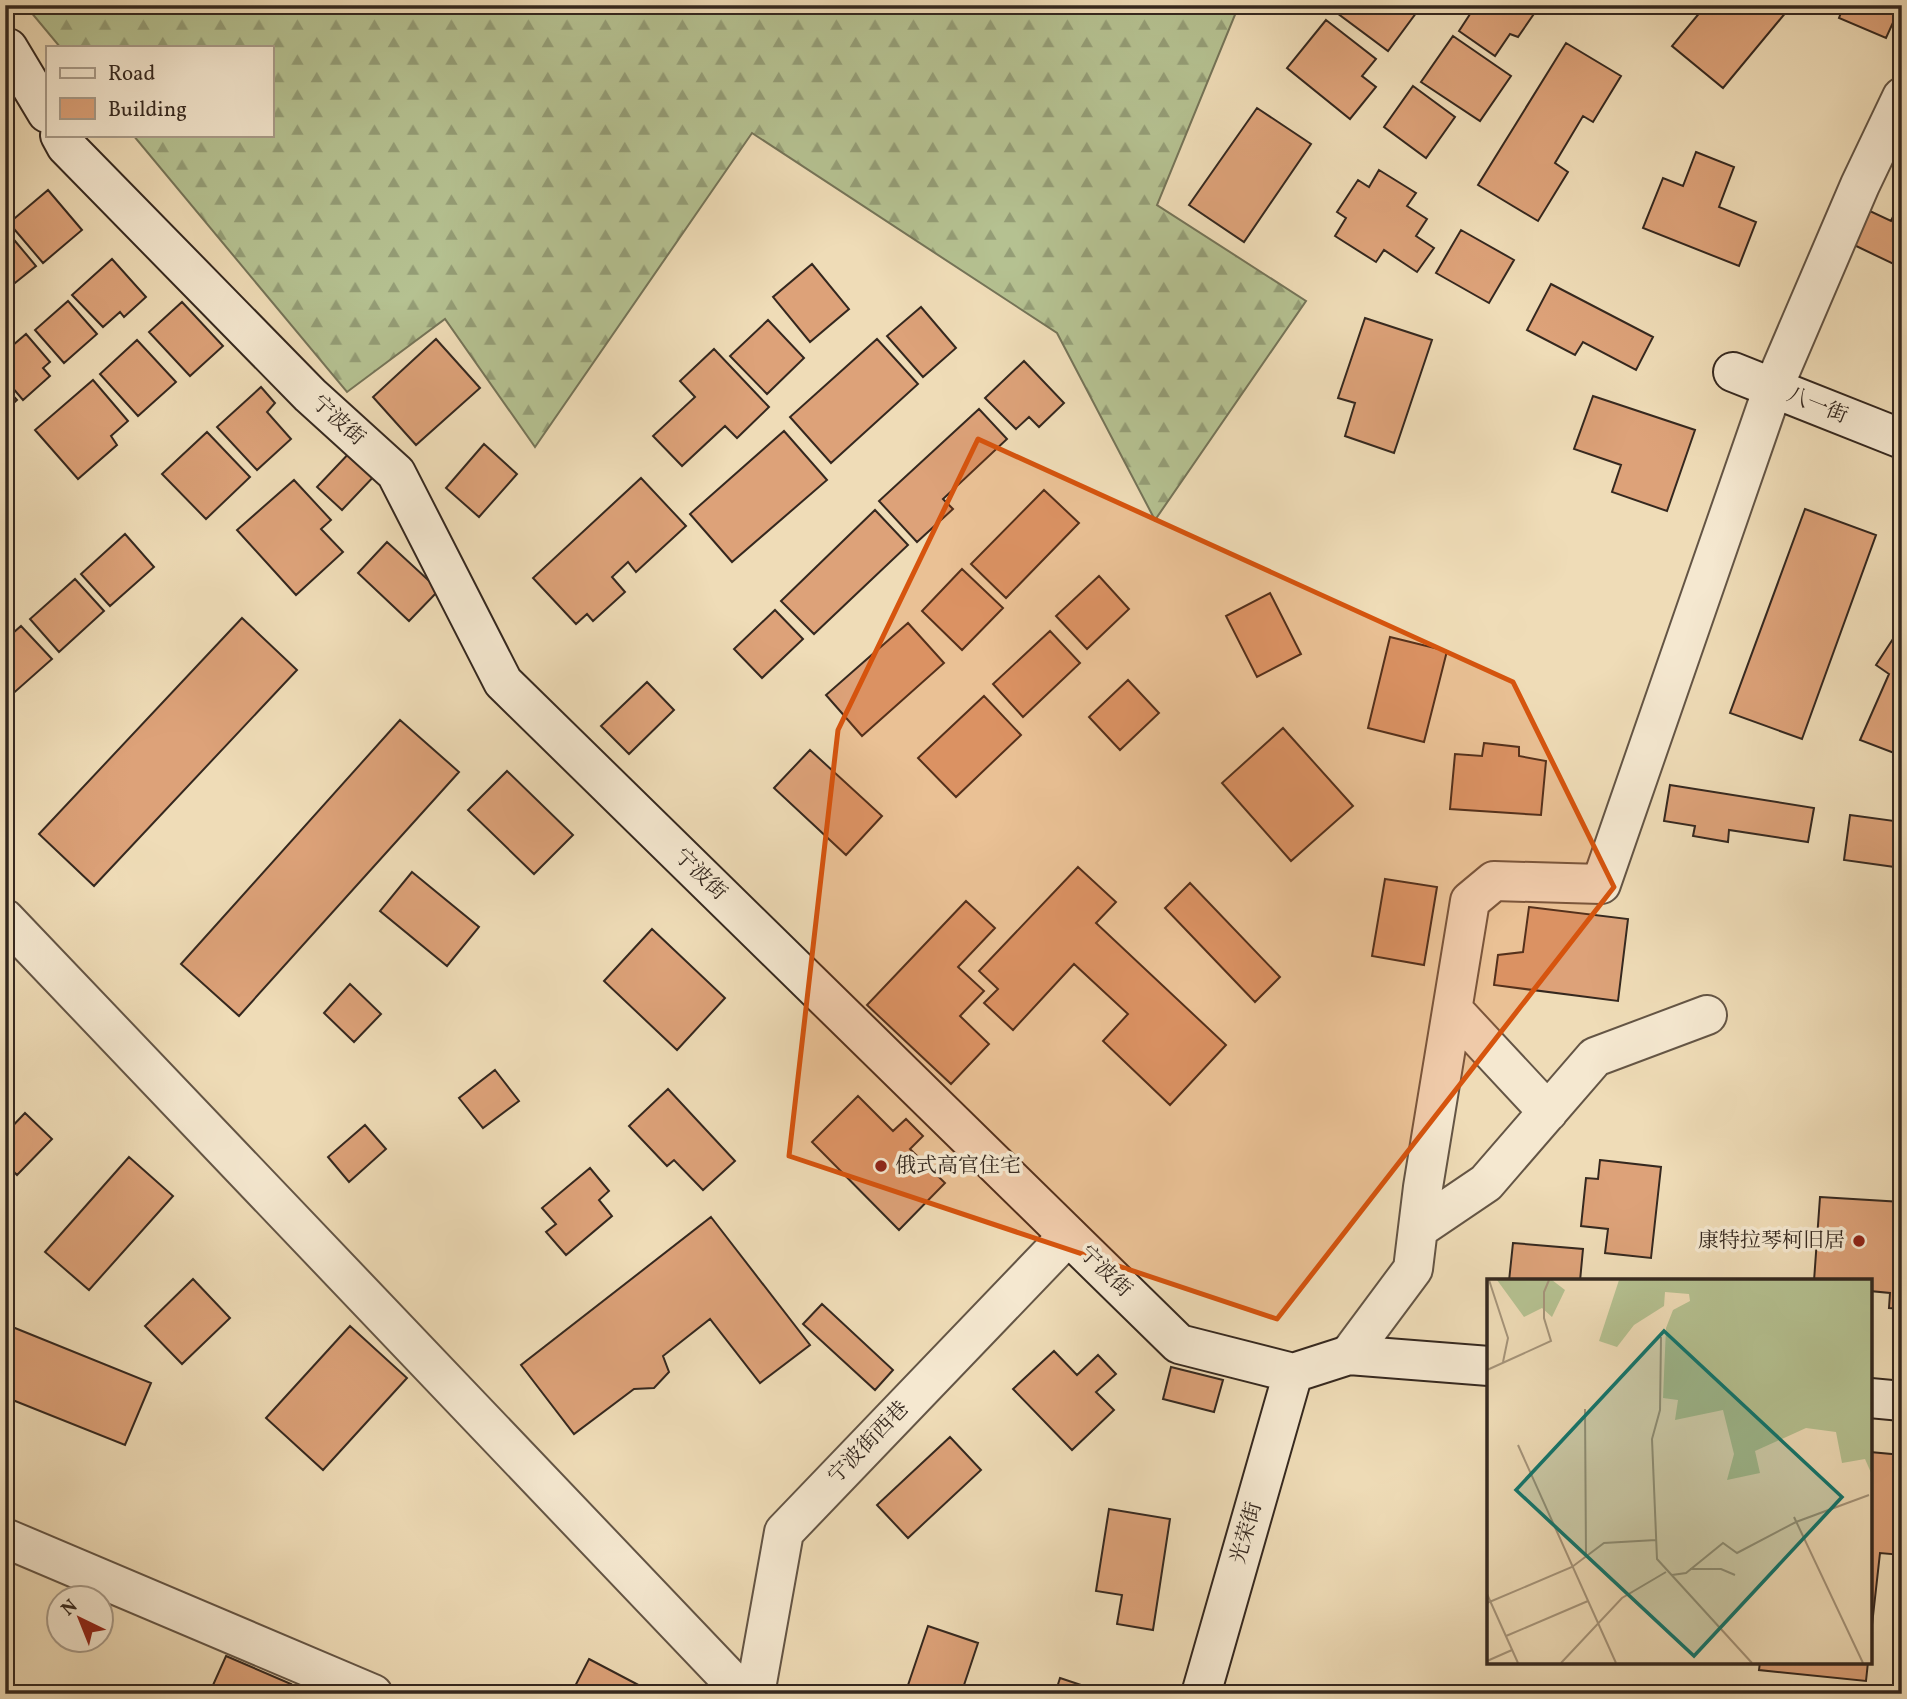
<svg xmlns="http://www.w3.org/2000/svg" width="1907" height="1699" font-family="Vollkorn,'Noto Serif SC',serif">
  <defs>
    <pattern id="forest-firs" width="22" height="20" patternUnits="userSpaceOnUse" patternTransform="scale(1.75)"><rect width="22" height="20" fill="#b5c191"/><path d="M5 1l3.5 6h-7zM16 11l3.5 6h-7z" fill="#949d76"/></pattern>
  </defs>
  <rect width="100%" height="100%" fill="#efdcb7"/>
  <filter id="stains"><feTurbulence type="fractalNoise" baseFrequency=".00286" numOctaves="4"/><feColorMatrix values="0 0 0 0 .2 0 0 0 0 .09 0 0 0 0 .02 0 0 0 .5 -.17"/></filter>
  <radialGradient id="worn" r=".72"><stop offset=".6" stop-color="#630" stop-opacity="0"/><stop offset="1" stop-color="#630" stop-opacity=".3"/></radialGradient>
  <path fill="url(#forest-firs)" stroke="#757458" stroke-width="2" d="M25,5h1214l-82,200 149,96 -151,219 -98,-187 -305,-200 -217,314 -90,-128 -98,73 -214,-257h138v-88h-211z"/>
  <path fill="#dda279" stroke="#35281f" stroke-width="2" d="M1337,5h85l-34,46 -55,-41z
    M1476,5h58l4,3 -20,29 -8,-3 -15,22 -36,-25z
    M1706,5h86l-69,83 -51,-42z
    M1844,5h57l-15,33 -47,-20z
    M1326,20l50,39 -14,17 14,11 -26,32 -63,-51z
    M1453,36l58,40 -31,45 -59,-39z
    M1566,43l55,33 -28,46 -10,-6 -28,47 13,9 -30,49 -60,-36z
    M1413,86l42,31 -29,41 -42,-31z
    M1257,108l54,36 -67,98 -55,-37z
    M1696,152l38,15 -15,40 37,15 -17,44 -96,-38 20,-50 20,8z
    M1379,170l37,23 -9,13 20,13 -11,17 18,12 -17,24 -33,-22 -8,12 -41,-26 11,-18 -9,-6 21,-32 11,7z
    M48,190l34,40 -39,33 -34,-40z
    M1902,198v70l-48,-23 16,-34 21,10z
    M5,229l31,37 -31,25z
    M1461,230l53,30 -25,43 -53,-30z
    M112,259l34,38 -22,20 -4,-5 -17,15 -31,-32z
    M812,264l37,45 -39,33 -37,-45z
    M1551,284l102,53 -17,33 -53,-28 -8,13 -48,-25z
    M68,301l29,33 -33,29 -29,-33z
    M182,302l41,44 -33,30 -41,-44z
    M921,307l35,41 -33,29 -36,-41z
    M1365,318l67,22 -38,113 -49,-17 10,-33 -17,-5z
    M768,320l36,38 -37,36 -37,-38z
    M26,334l24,28 -7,6 7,8 -27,24 -18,-21v-27z
    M436,339l44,49 -64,57 -43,-48z
    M877,339l41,45 -87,79 -41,-46z
    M137,340l39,42 -38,34 -38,-42z
    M714,349l55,58 -32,31 -12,-12 -43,40 -29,-30 42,-39 -15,-16z
    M1024,361l40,42 -25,24 -10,-10 -13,12 -31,-31z
    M93,380l35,41 -17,15 6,9 -39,34 -43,-49z
    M5,387l12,13 -12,11z
    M261,387l14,16 -8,9 24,27 -34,31 -40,-43z
    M1593,396l102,34 -28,81 -55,-19 9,-27 -47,-16z
    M979,409l28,30 -64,60 10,10 -36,33 -38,-41z
    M784,431l43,49 -95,82 -42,-48z
    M207,432l43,45 -44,42 -44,-45z
    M484,444l33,30 -38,43 -33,-29z
    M354,448l24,24 -36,38 -25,-23z
    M641,478l45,48 -50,46 -8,-10 -16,15 13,15 -32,29 -6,-7 -11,10 -43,-46z
    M294,480l37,40 -10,9 22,23 -47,43 -59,-65z
    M1044,490l35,33 -73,75 -35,-34z
    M1805,509l71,26 -74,204 -72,-26z
    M875,510l33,35 -94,89 -33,-33z
    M125,534l29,33 -44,39 -29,-32z
    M387,542l52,48 -30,31 -51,-48z
    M962,569l41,39 -41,42 -40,-39z
    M1099,576l30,33 -42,40 -31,-33z
    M75,579l29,32 -45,41 -29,-33z
    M1270,593l31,61 -44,23 -31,-61z
    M775,610l28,29 -41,39 -28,-29z
    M242,618l55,52 -203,216 -55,-52z
    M908,623l36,40 -82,73 -36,-41z
    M1902,625v131l-42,-16 29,-66 -13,-9z
    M21,626l31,33 -44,39 -3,-3v-55z
    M1050,631l30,32 -57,54 -30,-33z
    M1390,637l57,14 -23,91 -56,-14z
    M1128,680l31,33 -39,37 -31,-33z
    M647,682l27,28 -45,44 -28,-28z
    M984,696l37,39 -65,62 -38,-39z
    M400,720l59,52 -220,244 -58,-52z
    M1283,728l70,78 -62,55 -69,-78z
    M1484,743l35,4v9l27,5 -5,54 -91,-6 5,-55 27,2z
    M810,750l72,66 -36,39 -72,-67z
    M507,771l66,64 -39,39 -66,-64z
    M1670,785l144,23 -6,34 -79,-12 -1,12 -35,-6 2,-10 -31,-5z
    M1850,815l52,7v46l-58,-8z
    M1078,867l38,35 -20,21 130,122 -56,60 -67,-64 25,-27 -54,-50 -61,66 -29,-27 14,-14 -19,-18z
    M412,872l67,55 -32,39 -67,-55z
    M1385,879l52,8 -13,78 -52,-9z
    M1190,883l90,94 -25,25 -90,-94z
    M966,901l29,27 -37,39 26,24 -24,25 29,28 -38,40 -84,-79z
    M1529,907l99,12 -10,82 -124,-16 4,-30 25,-3z
    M652,929l73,69 -48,52 -73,-69z
    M350,984l31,30 -27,28 -30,-29z
    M495,1070l24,31 -36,27 -24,-30z
    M668,1089l67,72 -32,29 -29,-30 -7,6 -38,-40z
    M858,1096l35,35 13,-12 17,17 -13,13 35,34 -46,47 -87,-88z
    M25,1113l27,26 -35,36 -12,-12v-29z
    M365,1125l21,24 -37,33 -21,-25z
    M129,1157l44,39 -84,94 -44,-38z
    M1600,1160l61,7 -10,91 -46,-5 3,-24 -27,-3 5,-48 12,1z
    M590,1168l19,23 -10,9 13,16 -46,39 -20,-23 10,-8 -14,-16z
    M1820,1197l82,5v107l-13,-1 1,-15 -20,-2v-10h-56z
    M711,1217l99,128 -50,38 -50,-64 -47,37 6,16 -15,16 -20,1 -60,45 -53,-69z
    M1513,1243l70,6 -3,32h-71z
    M193,1279l37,39 -48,46 -37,-38z
    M822,1304l71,66 -18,20 -72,-66z
    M5,1324l146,59 -26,62 -120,-48z
    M350,1326l57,52 -84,92 -57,-52z
    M1054,1351l23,24 21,-20 18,19 -20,18 18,18 -42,40 -59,-61z
    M1171,1367l52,13 -9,32 -51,-13z
    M950,1437l31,33 -73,68 -31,-33z
    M1870,1452l32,3v100l-22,-2 -10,90z
    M1109,1509l61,10 -17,111 -36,-6 5,-29 -26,-4z
    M928,1626l50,17 -17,51h-56z
    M226,1656l65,28 -5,10h-77z
    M589,1659l59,31 -2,4h-75z
    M1760,1662h108l-2,19 -107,-11z
    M1060,1678l48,16h-53z"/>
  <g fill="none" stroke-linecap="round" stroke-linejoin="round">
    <defs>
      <path id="street" d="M5,919l739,775
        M1453,1010l95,102
        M1418,1229l68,-46 109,-126 112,-42
        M1349,1355l64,-86 10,-82 47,-286 24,-20 107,3 172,-496 87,-203 42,-88
        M5,1538l368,156
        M755,1694l29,-162 284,-296"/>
      <path id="secondary" d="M8,48l39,65
        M60,135l6,11 244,249 86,78 107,209 676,662 114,29 56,-18 140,11
        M1733,372l169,67
        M1870,1398l32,3
        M1201,1694l92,-321"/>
    </defs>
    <use href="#street" stroke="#645545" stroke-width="42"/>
    <use href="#secondary" stroke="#35281f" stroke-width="42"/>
    <use href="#street" stroke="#f5e8d0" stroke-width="38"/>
    <use href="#secondary" stroke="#f5e8d0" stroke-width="38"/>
  </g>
  <path fill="#d6540e" fill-opacity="0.2" stroke="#d6540e" stroke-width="5" stroke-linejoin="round" d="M978,439l535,243 101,205 -337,432 -488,-163 49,-426z"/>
  <g fill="#8f2418" stroke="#f5e8d0" stroke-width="2.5">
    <circle cx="881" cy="1166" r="7"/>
    <circle cx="1859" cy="1241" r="7"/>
  </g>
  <g text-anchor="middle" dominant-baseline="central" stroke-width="7" stroke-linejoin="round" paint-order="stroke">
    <g font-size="21" fill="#35281f" stroke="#f5e8d0">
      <text transform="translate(1817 406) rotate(22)">八一街</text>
      <text transform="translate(338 421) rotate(42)">宁波街</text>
      <text transform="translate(700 875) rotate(44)">宁波街</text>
      <text transform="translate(1105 1272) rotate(44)">宁波街</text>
      <text transform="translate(869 1443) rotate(-46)">宁波街西巷</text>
      <text transform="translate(1247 1533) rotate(-74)">光荣街</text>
    </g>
    <g font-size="21" fill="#35281f" stroke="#f5e8d0" text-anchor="start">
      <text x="895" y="1166">俄式高官住宅</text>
      <text x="1845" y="1241" text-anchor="end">康特拉琴柯旧居</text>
    </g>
  </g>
  <g transform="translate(1487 1279)">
    <rect width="385" height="385" fill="#efdcb7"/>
    <path d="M10,1h55l13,10 -13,27 -10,-9 -18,9zM132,1h253v195l-7,-16 -23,4 -6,-31 -30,-4 -51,23 5,22 -33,7 7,-26 -11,-44 -48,10 3,-20 -15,-2 3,-70 7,-18 17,-9 -1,-7 -24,-2 -1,14 -30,19 -17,22 -18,-6z" fill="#b5c191"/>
    <path fill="none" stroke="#a5947a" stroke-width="2" d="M2,1l19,58 -5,24M174,58l-1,73 -8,29 5,120 95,104M0,91l64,-29 -7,-23v-26l5,-12M98,130l1,147M31,166l98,218M307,238l69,146M203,290h31l14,6M185,296l14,-2 37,-30 14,10 59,-31 73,-27M0,315l31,69M0,324l85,-36 32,-24 52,-3M19,357l82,-35M0,382l25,-11M74,384l61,-65 44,-26"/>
    <path fill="#0f766e" fill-opacity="0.15" stroke="#0f766e" stroke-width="3.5" d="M177,52l178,166 -148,159 -178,-166z"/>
    <rect width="385" height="385" fill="none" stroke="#35281f" stroke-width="3.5"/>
  </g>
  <rect width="1907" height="1699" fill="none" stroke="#efdcb7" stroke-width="28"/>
  <rect x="7" y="7" width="1893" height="1685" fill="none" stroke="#35281f" stroke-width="3.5"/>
  <rect x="14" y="14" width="1879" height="1671" fill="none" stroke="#35281f" stroke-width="2"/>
  <rect x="46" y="46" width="228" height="91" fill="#f5e8d0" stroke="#a89b89" stroke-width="2"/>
  <rect x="60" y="68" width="35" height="10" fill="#f5e8d0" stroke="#a89b89" stroke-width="2"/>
  <text x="108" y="80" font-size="21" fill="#35281f">Road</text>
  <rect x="60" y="98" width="35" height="21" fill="#dda279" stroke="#a89b89" stroke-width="2"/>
  <text x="108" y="116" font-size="21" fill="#35281f">Building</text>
  <g transform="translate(80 1619) rotate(317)"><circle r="33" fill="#f5e8d0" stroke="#a89b89" stroke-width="2"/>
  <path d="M0-5L12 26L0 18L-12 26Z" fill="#8f2418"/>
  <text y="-10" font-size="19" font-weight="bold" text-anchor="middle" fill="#35281f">N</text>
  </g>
  <rect width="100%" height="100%" filter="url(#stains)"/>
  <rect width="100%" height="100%" fill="url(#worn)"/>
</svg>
